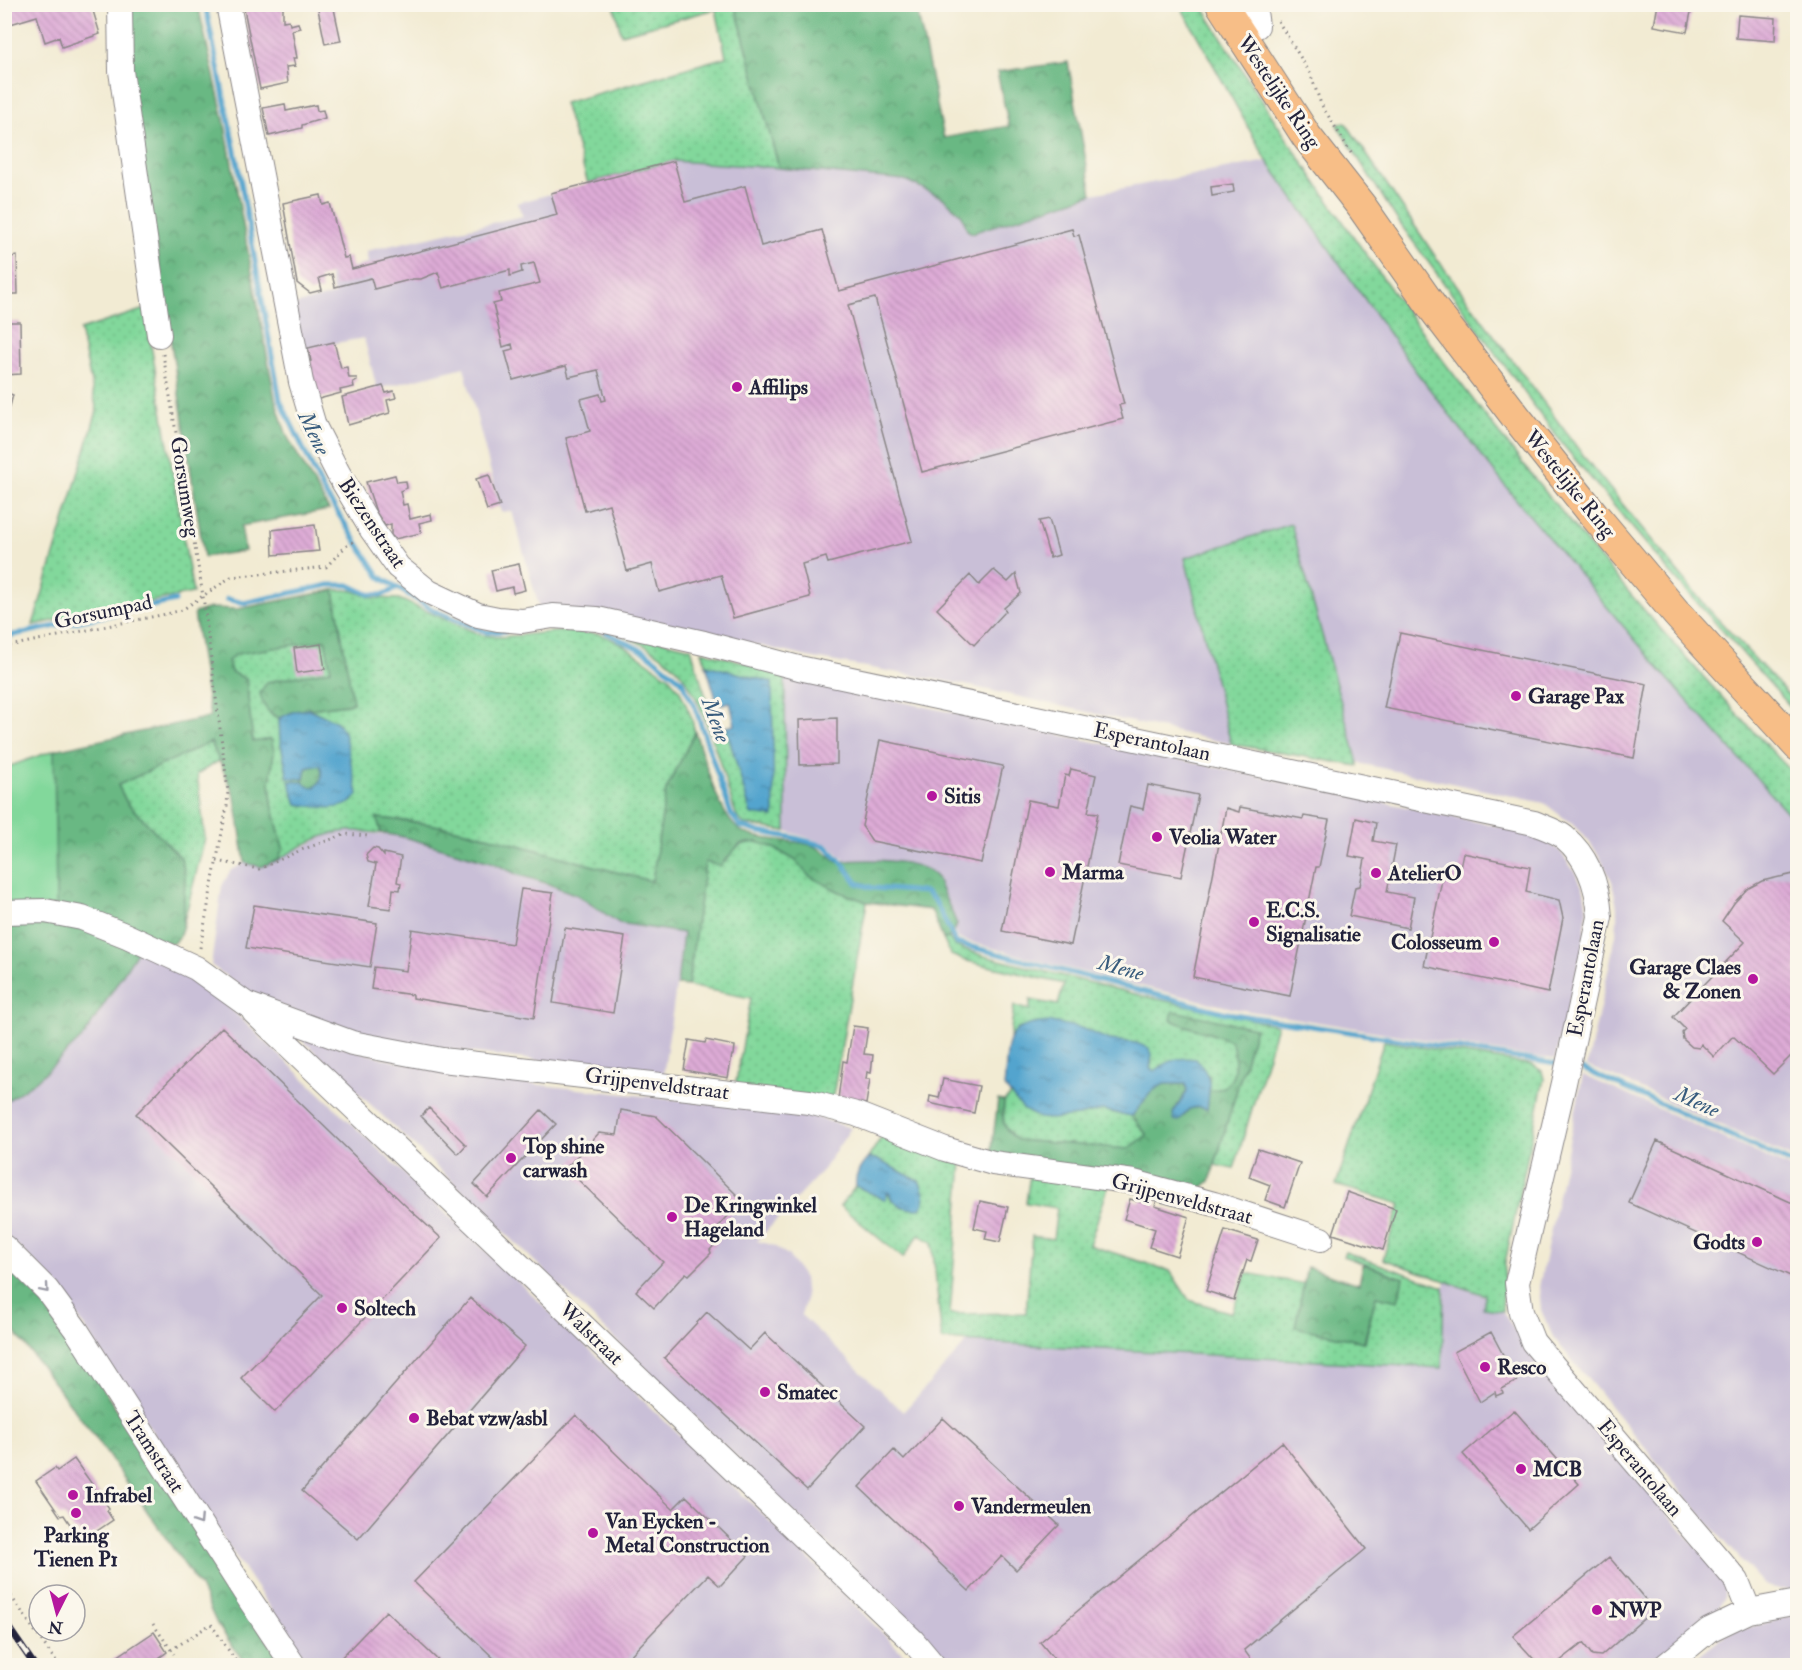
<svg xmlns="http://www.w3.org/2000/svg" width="1802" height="1670" font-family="'IM FELL Double Pica',serif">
  <defs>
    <pattern id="grass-dots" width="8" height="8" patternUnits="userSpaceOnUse" patternTransform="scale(1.5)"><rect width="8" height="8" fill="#82d89b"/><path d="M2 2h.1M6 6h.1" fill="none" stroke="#70b986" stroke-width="1.8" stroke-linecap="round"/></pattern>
    <pattern id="forest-crowns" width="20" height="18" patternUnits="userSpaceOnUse" patternTransform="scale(1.5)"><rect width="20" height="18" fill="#69b883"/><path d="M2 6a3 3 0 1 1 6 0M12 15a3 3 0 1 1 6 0" fill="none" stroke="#56956c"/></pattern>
    <pattern id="water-ripples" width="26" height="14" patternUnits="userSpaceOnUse" patternTransform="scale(1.5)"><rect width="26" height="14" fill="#53a4ce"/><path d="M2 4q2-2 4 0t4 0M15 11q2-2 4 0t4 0" fill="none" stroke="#4485a8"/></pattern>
    <pattern id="building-back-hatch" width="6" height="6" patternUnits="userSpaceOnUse" patternTransform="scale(1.5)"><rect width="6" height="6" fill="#ddabd6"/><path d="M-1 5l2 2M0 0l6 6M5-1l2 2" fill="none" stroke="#bd93b9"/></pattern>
  </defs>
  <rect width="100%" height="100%" fill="#fbf7ec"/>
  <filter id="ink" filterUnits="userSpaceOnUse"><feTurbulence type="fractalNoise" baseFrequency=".0167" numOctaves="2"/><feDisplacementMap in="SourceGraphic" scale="12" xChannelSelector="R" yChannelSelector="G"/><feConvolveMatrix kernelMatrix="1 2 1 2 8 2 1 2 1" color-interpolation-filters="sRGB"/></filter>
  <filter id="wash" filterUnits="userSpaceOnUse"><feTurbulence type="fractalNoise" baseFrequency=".008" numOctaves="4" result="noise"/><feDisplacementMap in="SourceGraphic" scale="24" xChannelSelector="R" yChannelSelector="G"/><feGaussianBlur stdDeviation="1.35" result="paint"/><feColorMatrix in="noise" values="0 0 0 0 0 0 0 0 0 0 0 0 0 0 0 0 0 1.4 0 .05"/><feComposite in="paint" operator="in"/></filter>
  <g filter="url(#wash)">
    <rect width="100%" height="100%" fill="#f2ebd3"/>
    <path fill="#c9bfd7" d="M674,161l105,7 126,12 38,18 19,17 5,15 5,3 120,-39 175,-33 150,212 72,93 179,213 129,144v337l-178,-81 -32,-13 29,-131 1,-16v-12l-5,-26 -14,-27 -11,-15 -15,-15 -28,-21 -186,-40 -67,-239 -106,34 46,186 -274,-61 -149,-26 -107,-25 -160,-18 -29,-103 -11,1 -37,-145 -87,22 -13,-51 -67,12 -7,-44 44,-11 -5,-21 39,-11 -2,-12 157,-35 -6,-13z
      M785,673l46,14 686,143 26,9 17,12 17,24 7,16 3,19 -4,38 -28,111 -22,-2 -302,-49 -176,-43 -96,-26 -5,-9 3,-5 -19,-44 -87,-21 -5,1 -18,-17 -42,-13z
      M349,831l55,6 90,26 22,11 61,21 42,28 65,10 -21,143 -300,-37 -113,-45 -39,-29 11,-79 8,-15 15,-8 16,4 67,-32z
      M138,950l72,39 499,474 98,94 107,108h-605l-126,-186 -128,-197 -50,-48 -1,-132 32,-21 48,-45z
      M295,1033l99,28 109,20 300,32 48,15 -29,43 -65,70 15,4 16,10 16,23 2,21 -5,16 102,97 64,-70 475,26 3,-87 40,15 -2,12 19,3 37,55 178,204 8,16 -1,12 -8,15 -63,52h-704l-30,-37 -126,-116 -331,-321z
      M1583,1075l214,96v419l-22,-1 -11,-4 -65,-72 -146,-176 -12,-27 -2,-23z
      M1790,1616l7,1v48l-111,1 42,-33z"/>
    <path fill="url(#grass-dots)" stroke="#527d6b" stroke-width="1.5" d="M614,5h121l44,163 -105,-7 -86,22 -24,-80 162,-46 -10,-48 -95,25z
      M1180,5h21c171,276 370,538 596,772v46l-129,-144 -154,-182 -97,-124 -150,-212z
      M1345,122l90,134 150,202 118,145 94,101v10l-130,-145 -104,-124 -165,-224 -61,-96z
      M145,309l48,284 -160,32 64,-214 -17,-81z
      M1291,524l67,239v3l-127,-22 -46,-186z
      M334,590h16l24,8 25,1 82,36 20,2 62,-6 37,3 22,10 47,33 10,12 12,27 4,16 -29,58 -14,92 -180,-50 -55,-10 -39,-4 3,15c-11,0 -23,-3 -33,-2 -26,2 -49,16 -70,29l5,-12 -11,-44 -2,-22 4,-31 -3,-12 -18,3 -7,-63 -15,-7 -3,-11 8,-7 89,-15 6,31 -64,12 3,32 9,4 1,21 8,39 16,1 -1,3 -13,-1 7,23 40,-82 -28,-13 44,-6z
      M612,629l79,19 21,69 5,-2 4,13 5,-1 25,87 21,-132 -66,-17 -4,-14 83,22 1,158 -42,-7 -7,-7c-15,-41 -29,-109 -55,-142 -17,-22 -46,-34 -70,-46z
      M211,742l8,19 -22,13 8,64 -22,87 2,-50 -4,-17 -54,-55 -9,-18z
      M757,842l15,5 23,13 14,16 31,16 27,10 -35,199 -97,-14 16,-89 -63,-12 17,-124 21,-1c10,-16 13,-17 31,-19z
      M949,938l6,8 29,10 159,40 134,29 -43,144 -19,-4 40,-137 -82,-16 -1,8c19,9 40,13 59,21 5,12 7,38 -7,46 -4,2 -10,3 -15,4v-16l-46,-10 -8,6 -5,-2 2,-8 -16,-18 -27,-3 -28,-12h-63l-8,9 4,-31 16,4v-10l28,5 6,-21 -101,-24 -12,-5 -8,-16z
      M1384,1041l149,24 9,6 2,8 -39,184 -3,48 -19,-3 2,-13 -102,-36 17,-55 -64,-19z
      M1011,1094l13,16 54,6 24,-6 30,6 15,19 -19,14 -111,-9c-16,-14 -14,-19 -13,-39z
      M884,1133l78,29 -12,152 76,-1 6,-77 21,3 4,-31 -31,-5 4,-30 80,9 -21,63 81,26 19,29 43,13 14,-40 59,11 -9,43 69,15 11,-46 27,-18 -60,-22 2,-4 99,35 -2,81 -500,-28 -10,-98 -13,-7 -16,23 -63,-52 16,-20 28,13 4,-8 3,8 11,8 23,-9 -6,-17 -43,-22 -8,-1z"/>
    <path fill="url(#forest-crowns)" stroke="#466d5f" stroke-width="1.5" d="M125,5h73l26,115 51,279 12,37 42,74 -88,16 4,25 -41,6 -76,-493z
      M735,5h181l28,133 65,-12 -12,-54 71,-10 24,132 -120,39 -5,-3 -5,-15 -19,-17 -38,-18 -126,-12z
      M334,590l19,113 -58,8 -16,7c-13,-6 -16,-12 -19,-25l7,-11 64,-12 -6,-30 -89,14 -8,7 3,11 15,7 7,63 18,-3 3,12 -4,31 2,22 11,44 -5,12 -17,7 -16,-4 -10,-66 -24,-55 -93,43 9,18 54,55 4,17 -2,50 -4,13 -7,6 -116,-38 -2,-156 156,-33 -16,-104 16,-5 28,1z
      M695,732c9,25 22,77 40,94 16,17 57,12 79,20 9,4 17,10 23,16 23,-3 84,-5 100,16 2,3 3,9 5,13 5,11 11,22 15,34l-8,13 -6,1 -12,-29 -64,-8 -27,-10 -31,-16 -14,-16 -23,-13 -15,-5 -17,2 -20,22 -15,-4 -17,124 -11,-1 6,-52 -64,-10 -42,-28 -31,-12 -30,-9 -22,-11 -90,-26 -23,-4 -4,-15c32,3 65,7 96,15 60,15 119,34 179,48l14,-91z
      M314,765h6c4,9 2,18 -7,23l-6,-2 -4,-4 3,-14z
      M39,921l49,8 50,21 -54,86 -48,45 -31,21v-179z
      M1173,1011l82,17 -45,153 -14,12 -205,-39 7,-54 6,1c-2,20 -3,26 13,39l111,9 19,-14 -15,-19 20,-25 12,-7h21l2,7 -10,15 7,10 5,-7 10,-2 8,2 2,-18c5,-1 11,-2 15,-4 14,-8 12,-34 7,-46 -20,-9 -41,-12 -60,-21z
      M5,1259l45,49 234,357h-38l-29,-41 -17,-37 -104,-149 -91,-119z
      M1363,1264l40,14 -5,23 -22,-5 -12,46 -69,-15 12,-60 52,17z"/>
    <path fill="#82d89b" stroke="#527d6b" stroke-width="1.5" d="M54,750l2,156 -51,-1v-137z"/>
    <path fill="url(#water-ripples)" stroke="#3a6384" stroke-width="1.5" d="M706,665l66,17 2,135 -23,-3 -25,-87 9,-2 -5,-23 -12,3z
      M309,709l28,13 7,10 14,62c-10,20 -43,13 -61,10l-8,-23 14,1 4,4 6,2c9,-5 11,-14 7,-23l-14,3 -2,11 -16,-1 -8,-39 -1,-21 16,-7z
      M1051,1022l30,6 28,12 27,3 13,5 3,6 -2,15 5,2c13,-10 24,-15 41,-12 17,19 14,26 11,50l-8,-2 -10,2 -10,12 -5,-1 -1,-7 14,-21 -1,-8h-22l-12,7 -20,25 -30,-6 -24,6 -27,3 -12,-1 -15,-8 -20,-23c5,-42 -4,-63 47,-65z
      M868,1158l8,1 43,22c5,10 9,19 1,28 -15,0 -25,-3 -32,-17l-3,8 -29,-14c-2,-11 5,-20 12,-28z"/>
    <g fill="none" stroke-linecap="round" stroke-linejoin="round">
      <path stroke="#53a4ce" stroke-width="5" d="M205,4l34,167 41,229 44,92 56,85 55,34 52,21 18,-1
        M227,599l17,4 85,-18h20l19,9 14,1 16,-7
        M606,632l41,21 34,27 14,27 36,107 9,12 19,6 32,5 35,9 19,20 12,17 16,5 52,4 10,9 21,42 271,70 329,51
        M4,637l171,-36
        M1583,1069l215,97"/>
    </g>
    <g id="blocks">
      <path fill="url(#building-back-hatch)" d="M4,4h87l9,30 -38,13 -3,-10 -14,5 -8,-26 -33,10z
        M243,4h46l-6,3v14l6,-1 1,5 8,-2 2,5 -8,2 5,28h-4l2,8 -9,1 2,16 -28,6z
        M317,4h16l8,37 -16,3z
        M1658,4l34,3 -5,25 -33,-6z
        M1738,15l38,3 -1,23 -39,-3z
        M285,104l1,7 30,-6 1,6 6,-1 2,8 -23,7v3l-33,8 -6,-28z
        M674,161l11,41 60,-16 16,60 61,-16 17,61 233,-62 2,7 5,-1 45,169 -5,1 4,14 -201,53 -47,-174 -27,7 64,236 -84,22 -2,-6 -24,7 8,33 -77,21 -12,-43 -62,17 -7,-28 -25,7 -18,-67 -24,7 -19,-73 24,-7 -9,-32 19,-5 2,7 4,-1 -8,-30 -29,7 -3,-11 -53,14 -8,-29 8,-2 -1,-5 -9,3 -10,-43 8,-2 -2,-9 41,-10 -6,-20 -13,3 1,6 -12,4v-6l-67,18 -5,-16 -17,7h-8l-39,10 -3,-11 -36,9 -3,-13 -13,4 3,12 -12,3 -13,-10 -14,-80 38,-8 2,10 7,-2 14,55 5,-1 3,12 205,-54 -6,-22z
        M1233,184l1,8 -22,4 -1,-9z
        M17,256l1,38h-14v-36z
        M4,322h16l1,52 -17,1z
        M334,342l7,26 6,-1 2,11h8v2l-4,2 1,5 -14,3 1,3 -26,7 -9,-37 5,-2 -3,-13z
        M383,386l3,7 8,-2 2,7 -9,2 3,13 -42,12 -6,-28z
        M4,392l9,3 -8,30h-1z
        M395,475l2,7 9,-1 1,7 -7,3 3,14 4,-1 3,15 21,-5 1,6 -13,3 2,10 -26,6 -4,-4v-11l-6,2 -9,-14 -10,-30z
        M489,475l11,31 -13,4 -11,-31z
        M1049,519l10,36 -9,3 -11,-37z
        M315,525l4,26 -46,4 -1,-25z
        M519,564l6,26 -12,3 -1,-6 -16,4 -5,-21z
        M994,570l14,12 8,-8 5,19 -17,15 2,3 -32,34 -37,-36 33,-34 9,10z
        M1400,633l247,51 -13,74 -250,-50z
        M321,644l4,25 -28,4 -3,-25z
        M837,718v46l-37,1 -1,-45z
        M880,740l123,26 -22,97 -109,-22 -10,-15z
        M1071,769l25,6 -8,37 10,1 -27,132 -69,-14 26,-131 31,6 6,-31 4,1z
        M1148,785l50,10 -17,82 -63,-12 12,-59 13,3z
        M1240,807l63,12 1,-3 25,4 -10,47h-3l-26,129 -97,-19 33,-169 13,4z
        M1356,818l20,5 -3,18 23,4 -9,47 27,5 -6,31 -59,-12 6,-29 5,-1 5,-27 -16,-3z
        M373,848l5,1 6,7v-3l17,4 -4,25 4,1 -1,7 -7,-1 -2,20 -22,-3 7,-42 -8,-2 -2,-7z
        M1463,853l67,14 -4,25 33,8 4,18 -15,75 -124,-27 19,-91 15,2z
        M1793,874l4,2v174l-24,24 -40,-38 -19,21 -13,-13 -2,4 -7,-1 -9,-8 -1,-7 3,-3 -12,-12 72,-75 -23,-21 12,-18 13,-14 15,-8z
        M521,889l32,4 -19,125 -121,-20v-3l-42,-6 3,-22 32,4 6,-42 100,15z
        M254,905l123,18 -7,44 -124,-19z
        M565,928l60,9 -12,76 -60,-10z
        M853,1026l15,2 -4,26 9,1 -2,18 -4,-1 -1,7h4l-4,25 -28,-5 5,-38 4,1z
        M222,1027l185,180 34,31 -166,174 -34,-34 81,-83 -186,-181z
        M689,1040l16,3 1,-3 29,6 -1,9h-2l-4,23 -44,-8z
        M943,1079l36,7 -5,27 -45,-10 1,-7 9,2z
        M429,1108l37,37 -8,9 -37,-38z
        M541,1110l15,14 -69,73 -13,-13z
        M621,1110l35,6 86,84 -29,33 7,6 -10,11 1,3 -22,22 -3,-2 -4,4 -28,31 -18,-17 27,-29 -97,-94 33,-35 18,2z
        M1657,1141l140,64v74l-168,-76z
        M1258,1149l42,14 -15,44 -20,-7 5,-15 -21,-8z
        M1347,1192l49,17 -13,41 -50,-16z
        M1142,1195l15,4 -2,7 34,11 -12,39 -28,-9 6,-18 -31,-10 6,-20 10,3z
        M980,1201l28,6 -8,35 -15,-3 2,-8 -13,-3z
        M1225,1230l33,10 -7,21 -4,-1 -13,40 -28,-9z
        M470,1298l55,48 -167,193 -56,-48z
        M707,1312l42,38 16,-17 100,93 -58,64 -143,-132z
        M1491,1332l26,49 -15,8 1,4 -7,3 -1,-4 -15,10 -26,-50z
        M1514,1410l65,74 -51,45 -65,-75z
        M576,1415l97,94 13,-13 62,60 -28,30 -12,-11 -87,90h-120l-87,-83z
        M943,1418l116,107 -43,45 -14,-14 -33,35 -110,-104 35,-37 10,10z
        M1282,1442l84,107 -122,101 11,15h-196l-19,-23z
        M74,1459l35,49 -2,3 6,9 -28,19 -7,-9 -3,2 -11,-17 -4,1 -24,-35 19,-13 2,3z
        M1609,1557l42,49 -2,8 -48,42 -9,-1 -9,-12 -28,22h-16l-26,-29z
        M386,1611l57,54h-109z
        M154,1632l13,20 -18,13h-44z"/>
    </g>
  </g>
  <g filter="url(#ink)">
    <use href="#blocks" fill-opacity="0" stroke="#8a8687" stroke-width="1.5"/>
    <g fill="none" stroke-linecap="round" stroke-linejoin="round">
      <defs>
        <path id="minor" d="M120,4l1,67 38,264
          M228,4l73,378 13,44 24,47 34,57 26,37 31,25 49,23 20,4 24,2 31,-5 44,3 107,24 95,25 735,155c9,4 22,8 30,14 24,20 34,50 36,80l-36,166 -47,200 4,29 12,30 204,239 12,30
          M1254,4l3,22
          M4,912l41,-1 37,7 45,18 69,32 50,36 106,39 90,17 367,42 47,12 89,35 48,14 141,19 80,22 107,35
          M254,1012l659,629 21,25
          M4,1247l43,43 30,41 169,263 48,72
          M1665,1666l44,-36 40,-19 49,-9"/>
        <path id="major" d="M1221,4l86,133 55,70 73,104 81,106 78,98 83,99 121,132"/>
      </defs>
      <use href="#minor" stroke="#8a8687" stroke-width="26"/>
      <use href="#major" stroke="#8a8687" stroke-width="32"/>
      <path stroke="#8a8687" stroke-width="3" stroke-dasharray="1.5 4.5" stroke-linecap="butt" d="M1278,21l32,52 11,31 32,52
        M163,354l40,242 25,195 -1,15 -27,142
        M4,647l167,-34 11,-3 49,-33 95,-10 20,-21 10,-6
        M217,861l42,8 42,-19 45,-16 23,2
        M4,1586l55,80
        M153,1624l21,30
        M171,1650l40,-26 28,42"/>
      <use href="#minor" stroke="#fff" stroke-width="24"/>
      <use href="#major" stroke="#f7be87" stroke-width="30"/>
      <defs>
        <path id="rail" d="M4,1621l31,45"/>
      </defs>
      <use href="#rail" stroke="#22223b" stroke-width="7"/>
      <use href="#rail" stroke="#fbf7ec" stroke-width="4.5" stroke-dasharray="14" stroke-linecap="butt"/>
    </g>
    <defs><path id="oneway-chevron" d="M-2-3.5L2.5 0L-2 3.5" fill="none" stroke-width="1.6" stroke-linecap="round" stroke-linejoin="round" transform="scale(1.5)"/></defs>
    <g stroke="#9c9ca7">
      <use href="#oneway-chevron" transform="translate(45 1289) rotate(49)"/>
      <use href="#oneway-chevron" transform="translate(199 1521) rotate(57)"/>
    </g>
  </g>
  <g fill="#b5179e" stroke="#fbf7ec" stroke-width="2">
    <circle cx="737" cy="387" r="6"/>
    <circle cx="1516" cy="696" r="6"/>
    <circle cx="932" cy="796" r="6"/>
    <circle cx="1157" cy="837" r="6"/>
    <circle cx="1050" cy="872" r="6"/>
    <circle cx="1376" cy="873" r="6"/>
    <circle cx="1254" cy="922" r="6"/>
    <circle cx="1494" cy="942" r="6"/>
    <circle cx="1753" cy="979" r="6"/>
    <circle cx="511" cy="1158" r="6"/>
    <circle cx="672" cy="1217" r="6"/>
    <circle cx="1757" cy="1242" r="6"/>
    <circle cx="342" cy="1308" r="6"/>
    <circle cx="1485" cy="1367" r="6"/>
    <circle cx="765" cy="1392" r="6"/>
    <circle cx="414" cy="1418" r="6"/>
    <circle cx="1521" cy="1469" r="6"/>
    <circle cx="73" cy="1495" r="6"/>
    <circle cx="959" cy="1506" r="6"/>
    <circle cx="76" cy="1513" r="6"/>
    <circle cx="593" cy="1533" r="6"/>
    <circle cx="1597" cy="1610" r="6"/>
  </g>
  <g text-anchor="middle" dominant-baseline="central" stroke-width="6" stroke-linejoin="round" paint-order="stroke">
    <g font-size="21" fill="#22223b" stroke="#fbf7ec">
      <text transform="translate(1279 92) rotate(56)">Westelijke Ring</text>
      <text transform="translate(1570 484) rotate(51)">Westelijke Ring</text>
      <text transform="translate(185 487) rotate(81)">Gorsumweg</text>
      <text transform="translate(372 523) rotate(56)">Biezenstraat</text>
      <text transform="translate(103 612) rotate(-12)">Gorsumpad</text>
      <text transform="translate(1152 742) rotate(12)">Esperantolaan</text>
      <text transform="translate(1586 978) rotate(-79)">Esperantolaan</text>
      <text transform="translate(657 1084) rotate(7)">Grijpenveldstraat</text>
      <text transform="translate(1182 1199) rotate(15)">Grijpenveldstraat</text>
      <text transform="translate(591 1334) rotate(44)">Walstraat</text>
      <text transform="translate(154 1452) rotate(57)">Tramstraat</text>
      <text transform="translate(1640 1468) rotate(50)">Esperantolaan</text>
    </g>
    <g font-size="21" font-weight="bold" fill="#22223b" stroke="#fbf7ec" text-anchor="start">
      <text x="749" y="387">Affilips</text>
      <text x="1528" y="696">Garage Pax</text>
      <text x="944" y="796">Sitis</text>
      <text x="1169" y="837">Veolia Water</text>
      <text x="1062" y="872">Marma</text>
      <text x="1388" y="873">AtelierO</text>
      <text x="1266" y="910">E.C.S.<tspan x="1266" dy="24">Signalisatie</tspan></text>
      <text x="1482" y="942" text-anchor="end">Colosseum</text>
      <text x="1741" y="967" text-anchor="end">Garage Claes<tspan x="1741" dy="24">&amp; Zonen</tspan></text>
      <text x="523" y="1146">Top shine<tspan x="523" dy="24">carwash</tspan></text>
      <text x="684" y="1205">De Kringwinkel<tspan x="684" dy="24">Hageland</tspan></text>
      <text x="1745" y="1242" text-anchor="end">Godts</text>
      <text x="354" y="1308">Soltech</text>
      <text x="1497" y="1367">Resco</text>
      <text x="777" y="1392">Smatec</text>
      <text x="426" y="1418">Bebat vzw/asbl</text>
      <text x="1533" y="1469">MCB</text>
      <text x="85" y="1495">Infrabel</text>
      <text x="971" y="1506">Vandermeulen</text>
      <text x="605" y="1521">Van Eycken -<tspan x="605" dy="24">Metal Construction</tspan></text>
      <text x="76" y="1535" text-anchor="middle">Parking<tspan x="76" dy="24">Tienen P1</tspan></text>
      <text x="1609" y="1610">NWP</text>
    </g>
    <g font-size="22" font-style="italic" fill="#385c7d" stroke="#fbf7ec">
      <text transform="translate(314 433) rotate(64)">Mene</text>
      <text transform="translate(716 720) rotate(70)">Mene</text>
      <text transform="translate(1121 968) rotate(15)">Mene</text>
      <text transform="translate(1697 1102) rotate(24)">Mene</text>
    </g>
  </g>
  <rect width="1802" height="1670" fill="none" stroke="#fbf7ec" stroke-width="24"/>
  <g transform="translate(57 1613) rotate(186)"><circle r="28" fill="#fbf7ec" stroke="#a4a2a5" stroke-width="1.5"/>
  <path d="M0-4.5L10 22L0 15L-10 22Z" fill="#b5179e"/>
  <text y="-9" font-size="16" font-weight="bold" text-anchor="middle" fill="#22223b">N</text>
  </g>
</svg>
